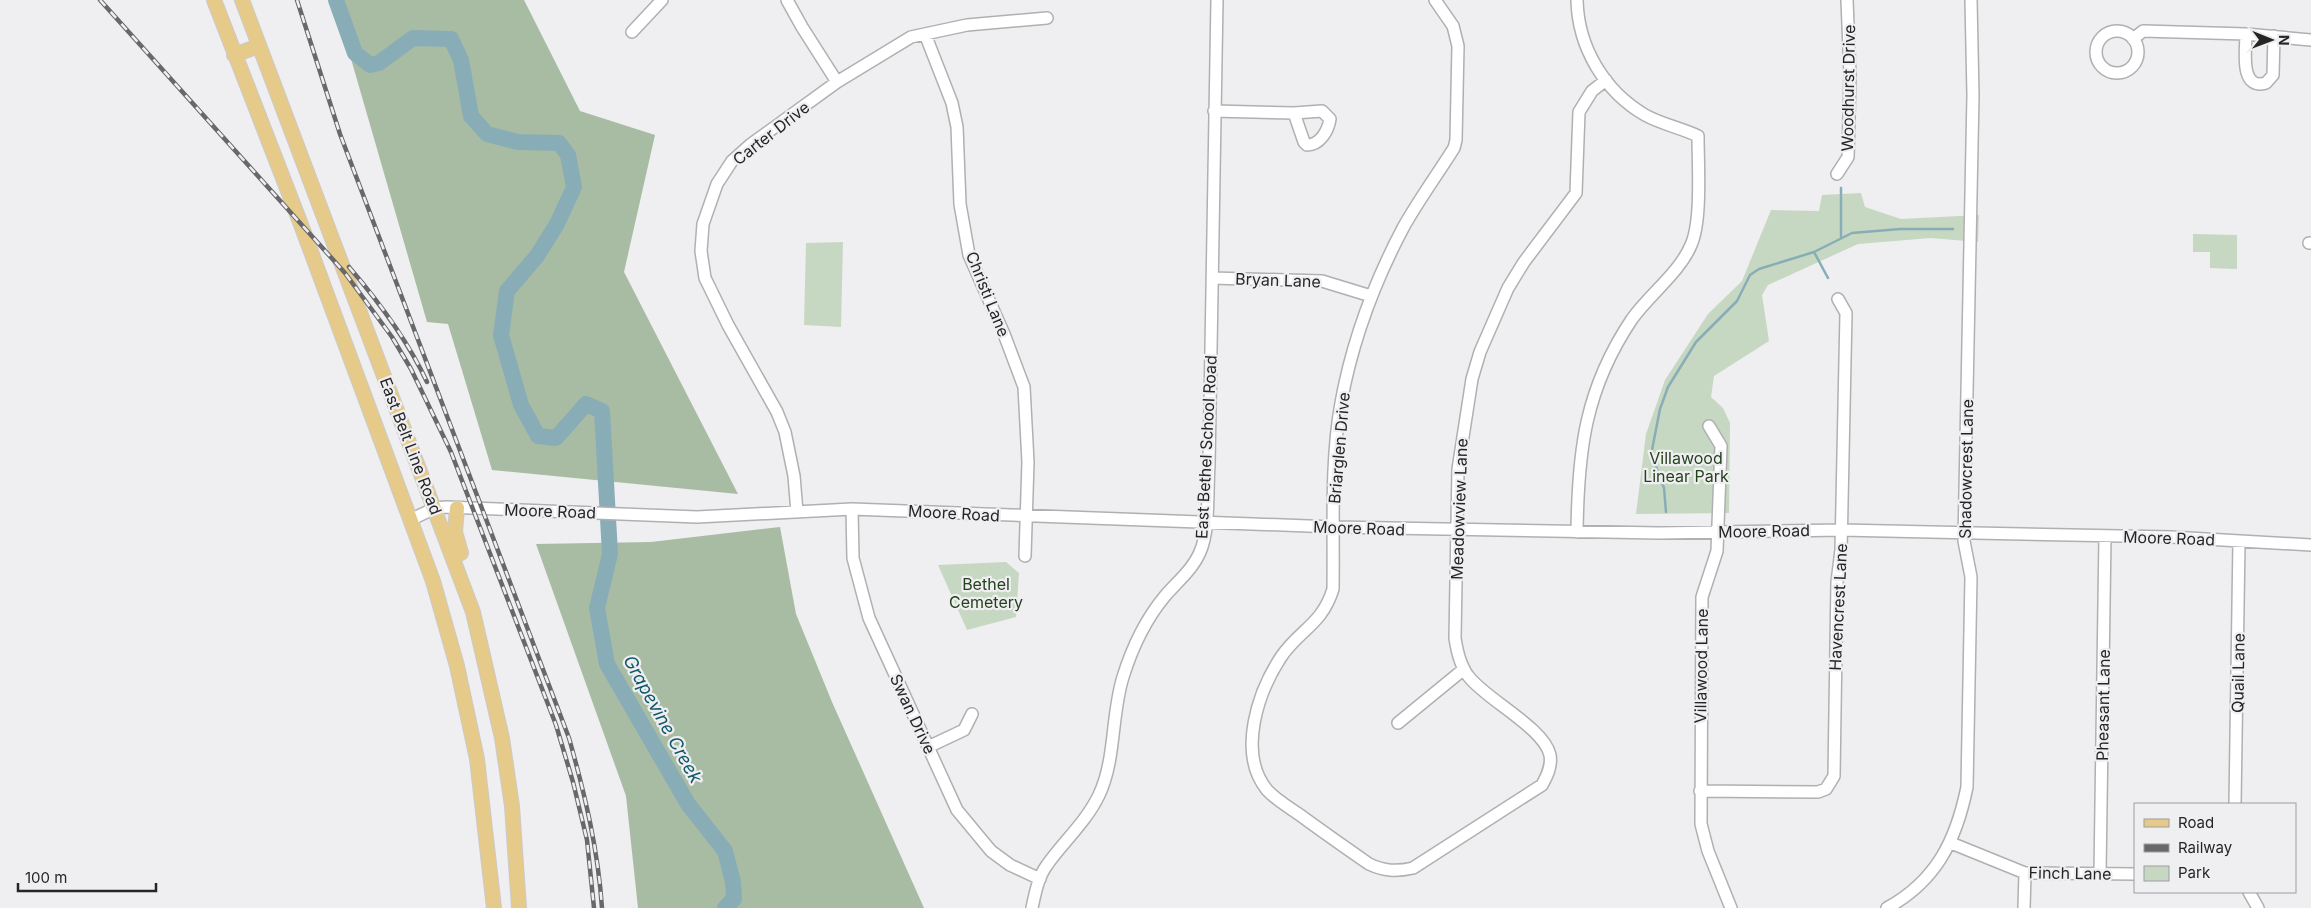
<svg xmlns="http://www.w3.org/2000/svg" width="2311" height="908" font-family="Inter,sans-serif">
  <rect width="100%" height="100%" fill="#efeef1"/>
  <path fill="#c6d8c2" d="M1861,193l4,14 36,12 78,-4 -1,27 -47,-4 -73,6 -90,41 -6,10 7,46 -55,35 -3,21 12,11 7,15 -1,90 -93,1 10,-80 19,-54 43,-66 34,-33 29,-71 48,1 3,-16z
    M2193,234l44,1v34l-27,-1v-16h-17z
    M843,242l-2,85 -37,-2 2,-82z
    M1006,562l13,11 -3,44 -49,13 -29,-65z"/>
  <path fill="#a8bca3" d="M334,0h190l56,111 75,24 -31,137 114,222 -246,-24 -44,-146 -21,-2z
    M780,527l16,87 36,88 92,206h-286l-12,-112 -90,-252 115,-2z"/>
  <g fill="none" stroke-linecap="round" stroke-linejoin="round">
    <path stroke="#89adb7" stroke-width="2.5" d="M1841,188v49
      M1814,252l14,26
      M1666,512l-2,-24 -10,-26 -2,-12 8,-41 8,-22 28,-45 41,-41 13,-26 9,-6 55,-17 38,-19 48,-4h53"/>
    <path stroke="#89adb7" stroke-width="16" d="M336,0l19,53 15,12 9,-2 34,-25 38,1 10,21 10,56 16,18 31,8 41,1 9,12 6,32 -17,37 -20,32 -30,35 -6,44 20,70 17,31 18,2 30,-34 16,7 8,143 -13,54 10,56 81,140 37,47 8,31 1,17 -9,9"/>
    <defs>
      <path id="minor" d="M787,0l15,27 35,55
        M1435,0l18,26 5,20 -2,94 -2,8c-17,27 -36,53 -51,80 -29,55 -51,114 -62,175 -11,60 -7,125 -8,186 -11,36 -34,41 -52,68 -23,35 -44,96 -14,133 9,10 23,18 33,25 23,17 46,33 69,49 15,7 27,8 44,4l129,-83c5,-9 10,-19 8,-30 -6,-27 -63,-55 -81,-78 -9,-11 -12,-25 -14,-39l3,-169 14,-90 8,-27 28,-64 16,-26 52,-69 3,-81 13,-21 14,-11
        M2096 52a21 21 0 1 1 42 0a21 21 0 1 1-42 0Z
        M632,32l30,-32
        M925,34l27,69 5,24 3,77 9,51 35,79 20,53 4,75 -3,94
        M2246,34c0,15 -7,57 20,49l7,-8 1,-39
        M2133,39l10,-8 103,3 65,6
        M1214,111l80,2
        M1322,111l8,8c-2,12 -10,26 -23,26l-3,-3 -10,-29z
        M1837,174l11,-17 2,-82 -3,-75
        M2309,243h2
        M1212,278l110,3 49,15
        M1709,426l12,20 -4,105 -15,46 -1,227 7,27 23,57
        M852,509l1,49 16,60 88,192 34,41 19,14 30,14
        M797,512l-3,-36 -9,-44 -8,-20 -49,-87 -23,-47 -4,-27 2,-27 14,-40 15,-23 18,-16 87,-63 74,-45 56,-12 80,-7
        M410,520l25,-12 11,-1 251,10 155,-8 482,18 325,6 183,-3 133,3 196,4 140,8
        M1577,532c1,-82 8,-143 55,-213 17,-24 48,-47 59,-74 11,-24 7,-81 7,-109 -17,-8 -37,-12 -53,-21 -41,-24 -67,-68 -68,-115
        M1398,723l66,-54
        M928,747l36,-17 8,-16
        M1700,791l118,1 8,-3 8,-13 3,-194 4,-32 5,-237 -8,-14
        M2235,804l4,-263
        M1951,843l74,30 110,1
        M2100,873l5,-337
        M2249,892l9,16
        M1032,908c3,-14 6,-31 15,-43 17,-24 39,-43 52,-70 17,-36 12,-80 24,-118 9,-29 22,-57 42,-81 12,-14 28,-27 35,-44 10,-22 7,-62 9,-87l8,-465
        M1887,908c49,-27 69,-67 80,-121l4,-210 -7,-36 9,-446 -2,-95
        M2024,908l1,-35"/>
      <path id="major" d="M214,0l86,222 133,359 24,85 20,93 17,149
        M242,0l231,612 29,126 10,68 7,102
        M234,55l25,-9
        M457,508l-2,24 6,21"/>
    </defs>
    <use href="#minor" stroke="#b0afb2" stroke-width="14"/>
    <use href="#major" stroke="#cbcbcb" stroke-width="16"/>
    <use href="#minor" stroke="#fff" stroke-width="11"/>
    <use href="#major" stroke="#e5ca89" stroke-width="14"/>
    <defs>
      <path id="rail" d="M100,0l245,273 47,64 19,32 40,83 105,273 17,57 14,58 7,68
        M297,0l43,134 229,604c16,57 29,111 33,170
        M349,267c30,35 58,72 78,115"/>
    </defs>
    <use href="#rail" stroke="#68686a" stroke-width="4.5"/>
    <use href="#rail" stroke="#efeef1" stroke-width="2.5" stroke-dasharray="8" stroke-linecap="butt"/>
  </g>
  <g text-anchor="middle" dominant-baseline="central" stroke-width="4.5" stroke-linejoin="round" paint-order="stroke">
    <g font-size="16" fill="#252526" stroke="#efeef1">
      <text transform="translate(1848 88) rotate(-89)">Woodhurst Drive</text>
      <text transform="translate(771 133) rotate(-38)">Carter Drive</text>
      <text transform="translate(1278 280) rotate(2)">Bryan Lane</text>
      <text transform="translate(988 294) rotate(68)">Christi Lane</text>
      <text transform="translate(411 446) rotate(69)">East Belt Line Road</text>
      <text transform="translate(1206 447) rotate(-87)">East Bethel School Road</text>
      <text transform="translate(1339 448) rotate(-85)">Briarglen Drive</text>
      <text transform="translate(1966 469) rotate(-89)">Shadowcrest Lane</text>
      <text transform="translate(1459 509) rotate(-88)">Meadowview Lane</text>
      <text transform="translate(550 511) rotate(2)">Moore Road</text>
      <text transform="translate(954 513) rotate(3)">Moore Road</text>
      <text transform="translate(1359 528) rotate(2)">Moore Road</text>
      <text transform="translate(1764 531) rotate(-1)">Moore Road</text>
      <text transform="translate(2169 538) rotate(2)">Moore Road</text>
      <text transform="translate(1838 607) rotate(-87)">Havencrest Lane</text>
      <text transform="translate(1701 666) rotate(-89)">Villawood Lane</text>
      <text transform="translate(2238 673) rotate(-89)">Quail Lane</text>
      <text transform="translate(2103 705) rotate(-89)">Pheasant Lane</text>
      <text transform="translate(913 714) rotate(65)">Swan Drive</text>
      <text transform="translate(2070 873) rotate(1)">Finch Lane</text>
    </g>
    <g font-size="16" fill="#25421d" stroke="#efeef1">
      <text x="1686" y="458">Villawood<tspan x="1686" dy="18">Linear Park</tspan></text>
      <text x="986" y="584">Bethel<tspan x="986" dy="18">Cemetery</tspan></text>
    </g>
    <g font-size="18" font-style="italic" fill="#10596a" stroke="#efeef1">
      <text transform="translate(663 719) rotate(61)">Grapevine Creek</text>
    </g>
  </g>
  <rect x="2134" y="803" width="162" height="90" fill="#efeef1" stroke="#9e9ea0"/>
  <rect x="2144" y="819" width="25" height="8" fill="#e5ca89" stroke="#9e9ea0"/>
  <text x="2178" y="828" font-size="15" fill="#252526">Road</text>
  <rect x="2144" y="844" width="25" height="8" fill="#68686a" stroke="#9e9ea0"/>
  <text x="2178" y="853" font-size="15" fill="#252526">Railway</text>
  <rect x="2144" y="866" width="25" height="15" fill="#c6d8c2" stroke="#9e9ea0"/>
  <text x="2178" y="878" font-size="15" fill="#252526">Park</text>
  <g transform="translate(2271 40) rotate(91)" stroke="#efeef1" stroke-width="4" paint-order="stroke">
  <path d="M0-4L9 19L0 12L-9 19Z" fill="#252526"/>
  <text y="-8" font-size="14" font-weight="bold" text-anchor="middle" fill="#252526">N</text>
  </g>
  <path d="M18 883v8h138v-8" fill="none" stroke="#252526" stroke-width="2.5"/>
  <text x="25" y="883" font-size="15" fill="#252526" stroke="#efeef1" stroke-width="4" paint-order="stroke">100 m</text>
</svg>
